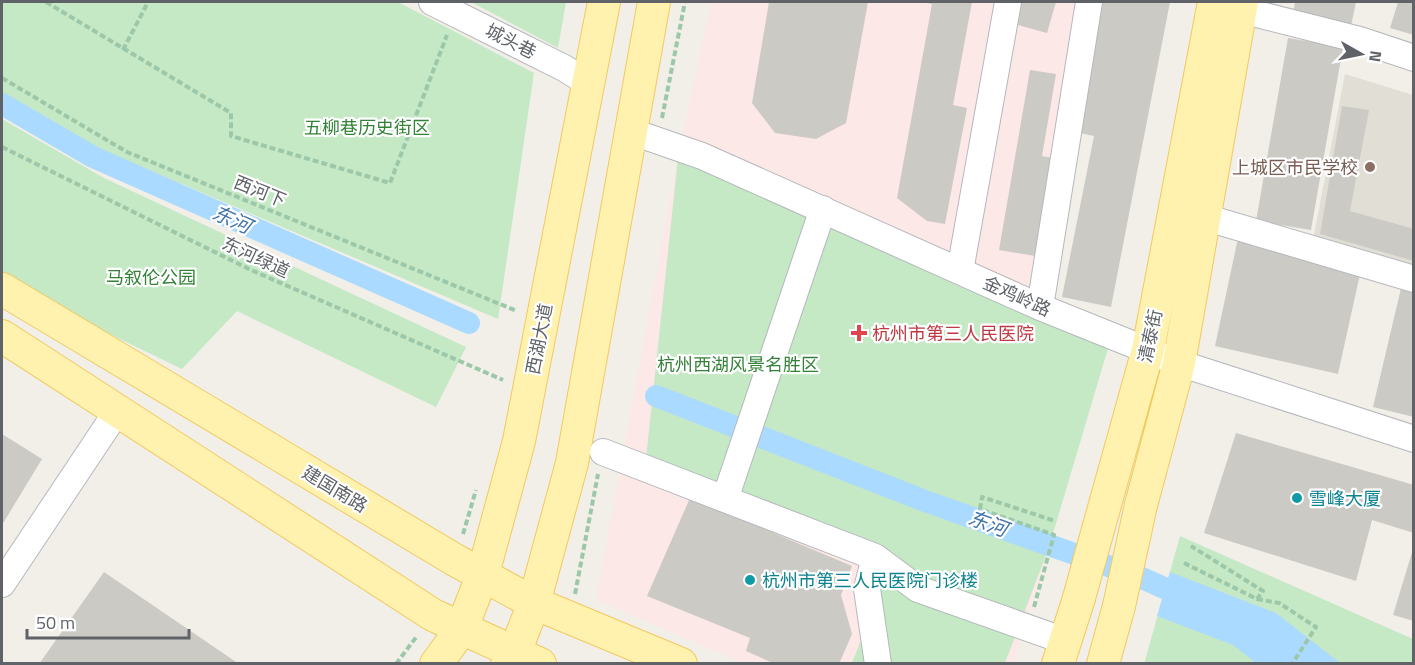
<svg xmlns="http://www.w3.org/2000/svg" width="1415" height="665" font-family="'Titillium Web','Noto Sans SC',sans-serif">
  <rect width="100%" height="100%" fill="#f1efe8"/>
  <path fill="#e1ded6" d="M1345,74l68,21v175l-100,-30z"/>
  <path fill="#fce8e6" d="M711,2h376l-47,305 69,38 -95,318h-270l-148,-63 79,-427z"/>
  <path fill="#c5e8c5" d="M2,2h396l136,71 -36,246 -408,-174 -88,-50z
    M471,2h95l-8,46z
    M2,119l102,59 362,169 -30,60 -199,-96 -55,58 -180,-87z
    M678,158l431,187 -60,202 -44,116h-153l37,-95 -244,-100z
    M1180,536l233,103v24l-269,1z"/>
  <path fill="#aadaff" d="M1170,572l106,41 64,50h-84l-23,-18 -76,-29z"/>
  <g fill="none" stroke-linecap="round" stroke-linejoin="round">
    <path stroke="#aadaff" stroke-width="22" d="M2,104l91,53 376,166
      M656,396l269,105 217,77 51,23"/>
  </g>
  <path fill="#cccac5" d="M769,2h99l-22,121 -30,16 -41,-6 -23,-30z
    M923,2h49l-19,103 14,3 -22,116 -18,-3 -30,-23 35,-194z
    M1020,2h36l-9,31 -33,-9z
    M1100,2h70l-59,305 -49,-10 32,-161 -19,-4z
    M1295,2h61l-5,24 -58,-12z
    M1398,2h16v33l-24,-7z
    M1288,38l55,9 -32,183 -55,-9z
    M1030,70l26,4 -14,82 16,3 -17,98 -42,-7z
    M1342,106l27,4 -19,101 64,18v32l-94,-27z
    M1238,238l124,27 -24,109 -123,-28z
    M1402,284l12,3v130l-41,-10z
    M1236,433l178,52v48l-42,-13 -16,61 -152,-48z
    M2,434l40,25 -40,66z
    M690,498l162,68 -11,29 11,39 -13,30h-64l-29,-13 4,-13 -103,-42z
    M1413,549h1v72l-21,-6z
    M104,572l135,92h-200z"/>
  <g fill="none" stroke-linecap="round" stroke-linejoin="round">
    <defs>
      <path id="minor" d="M432,2l132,66 24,15
        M1241,10l119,30 54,18
        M630,131l72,25 338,151 139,56 235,76
        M1204,217l210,62
        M960,271l48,-269
        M1040,307l49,-305
        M603,452l272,105 43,32 147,52
        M725,499l98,-290
        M875,557l-8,32 11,75
        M2,584l114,-171"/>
      <path id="major" d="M2,289l453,271 79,43 147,61
        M2,336l431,279 107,49
        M1106,501l42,-151 66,-348
        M1141,505l38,-142 63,-361
        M436,664l25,-34 22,-56 36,-133 85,-439
        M507,664l8,-12 19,-49 38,-140 82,-461
        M1058,664l21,-66
        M1103,664l16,-58"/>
    </defs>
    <use href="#minor" stroke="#b5b8bc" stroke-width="28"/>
    <use href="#major" stroke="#f2c960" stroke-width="34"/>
    <path stroke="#9cc7a9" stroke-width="4" stroke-dasharray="6 3" stroke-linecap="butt" d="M46,2l185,111v23l159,47 57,-148
      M123,50l25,-48
      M2,78l125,74 390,159
      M662,118l23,-116
      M2,147l249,123 252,110
      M463,534l13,-44
      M1184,563l73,36 6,-8 -72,-45
      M575,594l23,-120
      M1257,599l22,4 37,24 -24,37
      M1034,607l20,-72 -74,-26 2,-12 73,24
      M396,664l21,-28"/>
    <use href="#minor" stroke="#fff" stroke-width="26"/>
    <use href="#major" stroke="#fff2af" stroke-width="32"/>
    <defs>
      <path id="major-bridge" d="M1079,598l27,-97
        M1119,606l22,-101"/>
    </defs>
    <use href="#major-bridge" stroke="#f2c960" stroke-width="34" stroke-linecap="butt"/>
    <use href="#major-bridge" stroke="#fff2af" stroke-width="32"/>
  </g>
  <circle fill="#8d6e63" stroke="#fff" stroke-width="2" cx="1370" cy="167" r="6"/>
  <path fill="#e0444e" stroke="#fff" stroke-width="2" d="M856 324h6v6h6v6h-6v6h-6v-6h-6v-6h6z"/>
  <g fill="#0f9aa8" stroke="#fff" stroke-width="2">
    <circle cx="1297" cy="498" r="6"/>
    <circle cx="750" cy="580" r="6"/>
  </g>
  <g text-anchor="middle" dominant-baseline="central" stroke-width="4.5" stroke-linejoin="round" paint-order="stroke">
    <g font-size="18" fill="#5f6368" stroke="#fff">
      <text transform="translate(511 41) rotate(27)">城头巷</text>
      <text transform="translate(260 191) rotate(22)">西河下</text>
      <text transform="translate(256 257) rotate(25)">东河绿道</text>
      <text transform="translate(1017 296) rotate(24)">金鸡岭路</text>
      <text transform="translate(1150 336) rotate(-78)">清泰街</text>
      <text transform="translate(539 339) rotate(-79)">西湖大道</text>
      <text transform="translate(335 489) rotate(31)">建国南路</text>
    </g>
    <g font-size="18" fill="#348238" stroke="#fff">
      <text x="367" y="127">五柳巷历史街区</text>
      <text x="151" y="277">马叙伦公园</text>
      <text x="738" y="364">杭州西湖风景名胜区</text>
    </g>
    <g font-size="18" fill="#785e54" stroke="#fff" text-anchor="end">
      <text x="1358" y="167">上城区市民学校</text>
    </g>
    <g font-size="18" fill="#be3a42" stroke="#fff" text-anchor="start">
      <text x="872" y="333">杭州市第三人民医院</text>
    </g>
    <g font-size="18" fill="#0d838f" stroke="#fff" text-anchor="start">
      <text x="1309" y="498">雪峰大厦</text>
      <text x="762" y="580">杭州市第三人民医院门诊楼</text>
    </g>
    <g font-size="20" font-style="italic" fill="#4174aa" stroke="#fff">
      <text transform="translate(232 219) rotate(24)">东河</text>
      <text transform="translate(988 523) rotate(20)">东河</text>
    </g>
  </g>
  <rect width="1415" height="665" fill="none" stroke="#5f6368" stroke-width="6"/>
  <g transform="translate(1361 54) rotate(99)" stroke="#ffffff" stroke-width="4.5" paint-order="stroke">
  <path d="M0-4.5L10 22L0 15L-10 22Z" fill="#5f6368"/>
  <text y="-9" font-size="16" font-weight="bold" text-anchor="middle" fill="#5f6368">N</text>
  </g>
  <path d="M27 629v9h162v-9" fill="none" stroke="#5f6368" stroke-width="3"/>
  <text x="36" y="629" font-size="18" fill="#5f6368" stroke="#ffffff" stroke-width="4.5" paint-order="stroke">50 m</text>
</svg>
